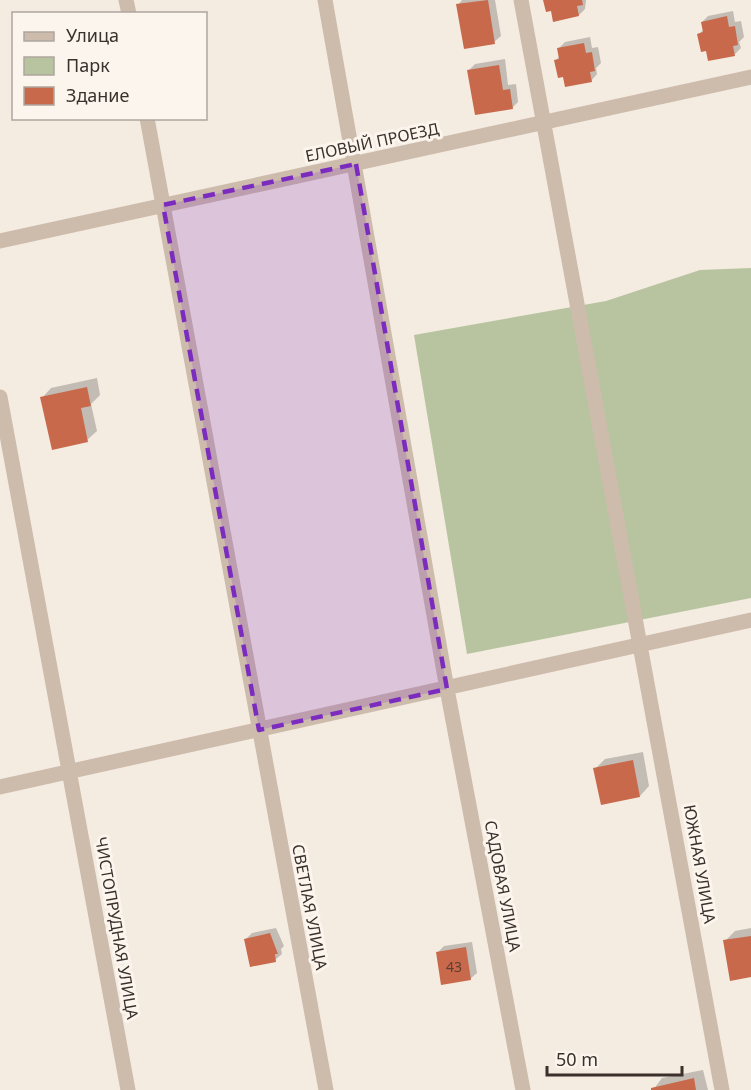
<svg xmlns="http://www.w3.org/2000/svg" width="751" height="1090" font-family="'Noto Sans',sans-serif">
  <rect width="100%" height="100%" fill="#f4ebe1"/>
  <path fill="#b8c4a0" d="M751,268v330l-284,56 -53,-319 192,-34 94,-31z"/>
  <path fill="#0003" d="M462,0h33l6,36 -7,6 -36,-37z
    M544,0h42l-1,9 -6,6 -27,-5z
    M733,11l2,11 6,-1 3,16 -5,5 2,6 -7,7 -27,-6 -8,-15 5,-5 -2,-7 6,-6z
    M590,37l2,11 6,-1 3,16 -5,5 1,6 -6,7 -27,-6 -8,-15 4,-4 -1,-8 6,-6z
    M505,59l3,26 8,-1 2,18 -6,6 -43,-38 6,-6z
    M97,378l3,17 -9,9 6,27 -10,9 -45,-42 9,-10z
    M643,752l6,34 -9,10 -45,-27 10,-10z
    M276,928l8,18 -3,3 1,5 -7,6 -30,-20 7,-7z
    M751,928v48l-26,-35 10,-10z
    M472,942l5,31 -7,6 -32,-27 6,-6z
    M703,1070l5,20h-55l9,-12z"/>
  <path fill="#c8694b" d="M488,0l7,44 -31,5 -8,-45z
    M543,0h39l1,5 -6,1 2,10 -26,6 -2,-11 -5,1z
    M727,16l2,11 6,-1 3,19 -5,1 2,10 -27,5 -2,-10 -5,1 -4,-18 6,-2 -2,-10z
    M584,43l2,10 6,-1 3,19 -5,1 2,10 -27,5 -2,-10 -5,1 -4,-18 5,-1 -2,-11z
    M499,65l4,25 7,-1 3,20 -38,6 -8,-45z
    M87,387l4,19 -10,2 7,34 -36,8 -12,-53z
    M633,760l7,37 -39,8 -8,-37z
    M270,933l8,21h-3l1,8 -26,5 -6,-28z
    M751,936v41l-21,4 -7,-41z
    M466,947l5,33 -30,5 -5,-33z
    M694,1078l2,12h-45v-2z"/>
  <g fill="none" stroke-linecap="round" stroke-linejoin="round">
    <path stroke="#cdbbac" stroke-width="15" d="M126,0l3,14
      M325,0l122,689 76,401
      M521,0l201,1090
      M147,118l179,972
      M0,241l751,-164
      M0,397l128,693
      M0,787l751,-167"/>
  </g>
  <path fill="#7b2cbf" fill-opacity="0.2" stroke="#7b2cbf" stroke-width="4.5" stroke-dasharray="12 8" stroke-linejoin="round" d="M356,164l91,525 -188,41 -96,-525z"/>
  <g text-anchor="middle" dominant-baseline="central" stroke-width="6" stroke-linejoin="round" paint-order="stroke">
    <g font-size="14" fill="#5e3e33">
      <text x="454" y="966">43</text>
    </g>
    <g font-size="16" fill="#3b302b" stroke="#fbf5ee">
      <text transform="translate(372 142) rotate(-12)">ЕЛОВЫЙ ПРОЕЗД</text>
      <text transform="translate(700 864) rotate(80)">ЮЖНАЯ УЛИЦА</text>
      <text transform="translate(503 886) rotate(79)">САДОВАЯ УЛИЦА</text>
      <text transform="translate(310 907) rotate(79)">СВЕТЛАЯ УЛИЦА</text>
      <text transform="translate(117 928) rotate(80)">ЧИСТОПРУДНАЯ УЛИЦА</text>
    </g>
  </g>
  <rect x="12" y="12" width="195" height="108" fill="#fbf5ee" stroke="#aea6a0" stroke-width="1.5"/>
  <rect x="24" y="32" width="30" height="9" fill="#cdbbac" stroke="#aea6a0" stroke-width="1.5"/>
  <text x="66" y="42" font-size="18" fill="#3b302b">Улица</text>
  <rect x="24" y="57" width="30" height="18" fill="#b8c4a0" stroke="#aea6a0" stroke-width="1.5"/>
  <text x="66" y="72" font-size="18" fill="#3b302b">Парк</text>
  <rect x="24" y="87" width="30" height="18" fill="#c8694b" stroke="#aea6a0" stroke-width="1.5"/>
  <text x="66" y="102" font-size="18" fill="#3b302b">Здание</text>
  <path d="M547 1066v9h135v-9" fill="none" stroke="#3b302b" stroke-width="3"/>
  <text x="556" y="1066" font-size="18" fill="#3b302b" stroke="#fbf5ee" stroke-width="4.5" paint-order="stroke">50 m</text>
</svg>
